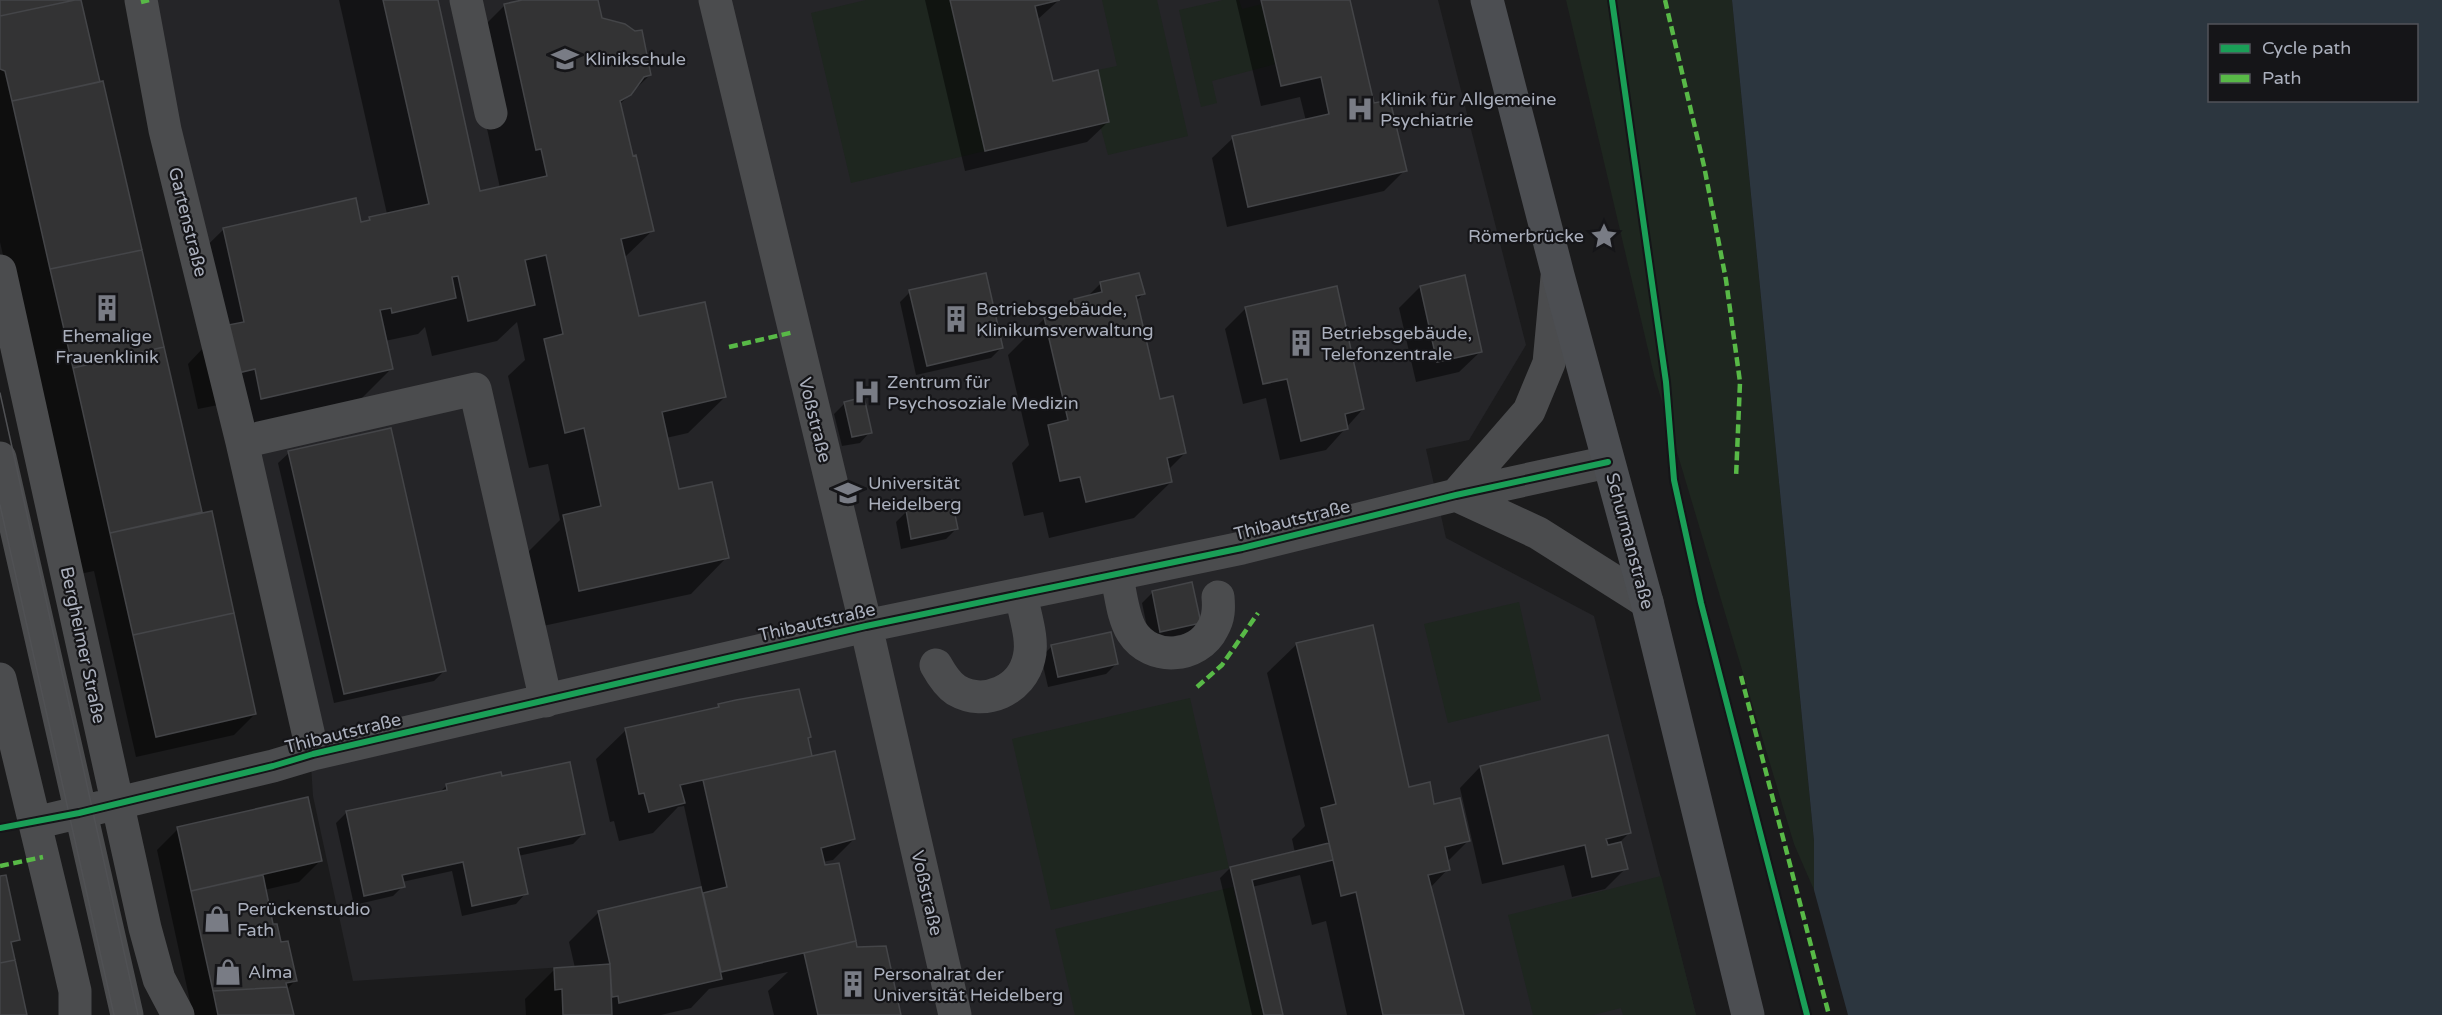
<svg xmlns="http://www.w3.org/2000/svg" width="2442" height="1015" font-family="'Varela Round',sans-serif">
  <rect width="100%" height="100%" fill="#1b1b1c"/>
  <path fill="#252528" d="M149,0h1289l88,345 -57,95 -43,9 20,89 148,78 102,399h-1084l-3,-51 -256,17 -40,-185 -6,-93z"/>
  <path fill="#1e261f" d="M866,0h84l35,151 -134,32 -40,-170z
    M1102,0h55l31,136 -80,19 -8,-30 9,-3 -11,-52 19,-4z
    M1223,0h16l3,9 20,-5 14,60 -64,17 5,22 -16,4 -22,-97z
    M1566,0h166l82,841v49l-20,-46 -140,-469z
    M1519,602l22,98 -93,23 -24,-99z
    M1190,698l39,170 -178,42 -39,-171z
    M1661,876l35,139h-73l-2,-7 -28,7h-60l-25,-100z
    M1233,887l30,128h-188l-20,-86z"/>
  <path fill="#2c363f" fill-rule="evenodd" d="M1732,0h710v1015h-594l-34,-125v-49zM2210,26h206v74h-206z"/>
  <path fill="#0007" fill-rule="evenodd" d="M0,0h81l18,84 3,-1 17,66 81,363 -4,4 59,198 -21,21 -98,22 -42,-186 -29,6 -28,-171 -37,-164z
    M339,0h97l43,193 21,-5 -32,-146 37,-37 24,-5h67l4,20 50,55 -31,30 33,126 -28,27 14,60 87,79 -37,36 -22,5 12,53 49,66 -36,37 -148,32 -16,-73 33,-33 -12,-56 -19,4 -21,-92 17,-16 -8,-38 -20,19 -65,15 -7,-29 -7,7 -33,7 6,28 -36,36 -130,29 -7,-29 -20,4 -10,-45 17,-18 -18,-81 37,-36 136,-5 27,-10z
    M925,0h134l-22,20 15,63 56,39 -21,20 -122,29z
    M1236,0h113l24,105 32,65 -21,21 -157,36 -15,-69 21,-20 73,-17 -6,-24 -39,9z
    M1101,283l42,11 -7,7 23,100 26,52 -17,17 3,12 -37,36 -85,20 -6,-26 -19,4 -12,-53 17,-18 -21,-90 37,-37 15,-3 15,-15 12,-3z
    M1420,287l60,65 -21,20 -43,10 -17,-74z
    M910,292l92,55 -11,11 -75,17 -16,-73z
    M1246,308l117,101 -37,41 -46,10 -14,-62 -23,6 -18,-75z
    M845,403l25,29 -10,11 -18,3 -8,-32z
    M289,453l155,218 -10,10 -100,22 -56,-240z
    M906,512l51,16 -11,11 -45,10 -5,-27z
    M1152,593l47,29 -10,11 -39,8 -8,-38z
    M1297,644l111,145 25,17 36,34 -22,22 1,7 -18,19 32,127h-115l-21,-94 -14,4 -12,-50 -48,12 30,128h-30l-32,-137 10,-10 65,-15 -3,-14 13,-13 -38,-153z
    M1052,646l64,18 -10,10 -58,13 -7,-30z
    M719,706l90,31 -2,2 3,16 -3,4 47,80 -21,21 -11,2 2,5 14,-2 18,84 44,66h-126l-6,-24 20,-19 -79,17 -18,19 -30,7h-135l-1,-16 30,-30 20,-1 -6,-26 30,-30 103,-24 -18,-82 -6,1 -25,26 -34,8 -5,-20 -4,1 -14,-63 30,-29 90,-21zM781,761v3l-70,15v-2z
    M1480,767l149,66 -9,9 6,26 -21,21 -33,8 -8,-32 -82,19 -22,-96z
    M501,778l83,55 -11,11 -55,12 8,37 -10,11 -54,12 -10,-45 -50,11 1,4 -10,10 -39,9 -18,-82 10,-10 93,-20 7,-7z
    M178,829l142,32 -21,21 -35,8 8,35 23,56 -9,9 6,25h-99l-36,-165z"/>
  <path fill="#333334" stroke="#444548" stroke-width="1.5" d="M0,0h75l-75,16z
    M75,0h6l19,82 -88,19 -7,-30 -5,-2v-53z
    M383,0h55l42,191 67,-15 -6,-27 -5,1 -32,-146 18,-4h76l4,18 23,6 10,7 7,-1 9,45 -7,2 -13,18 -11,6 13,55 3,-1 18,76 -33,8 18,77 66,-14 21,95 -64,15 17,77 33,-7 17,76 -150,33 -16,-76 38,-9 -17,-78 -19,5 -21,-94 19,-5 -17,-79 -21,5 10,45 -67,16 -10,-45 -6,1 4,21 -64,15 -1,-5 -11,2 13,59 -132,30 -6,-30 -21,5 -11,-48 21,-4 -21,-94 133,-30 5,24 9,-2 -1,-3 60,-13z
    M950,0h110l-25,6 18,75 45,-11 11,52 -124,29z
    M1261,0h89l24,103 16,-3 17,71 -159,36 -16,-71 97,-22 -8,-37 -40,9z
    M103,81l39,169 -92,19 -38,-168z
    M142,250l22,97 -91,21 -23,-99z
    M986,273l17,75 -76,18 -18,-76z
    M1139,273l6,21 -9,2 24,103 13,-3 13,57 -19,5 5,24 -86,20 -6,-25 -20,4 -12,-56 20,-5 -24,-103 32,-7 -2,-11 28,-7 -2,-10z
    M1465,275l17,77 -45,10 -17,-76z
    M1337,286l27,123 -19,5 3,15 -47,12 -14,-62 -24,5 -18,-77z
    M164,347l38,165 -92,21 -37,-165z
    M864,397l8,36 -20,4 -8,-35z
    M391,428l55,243 -102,23 -56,-243z
    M952,500l6,29 -47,10 -5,-29z
    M212,511l22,102 -101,22 -23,-102z
    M1192,582l9,41 -41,9 -8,-41z
    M234,613l22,101 -100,23 -23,-102z
    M1373,625l36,162 21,-5 4,22 26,-6 10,43 -25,6 5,23 -22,5 36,140h-81l-27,-123 -15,4 -10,-45 -10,-43 15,-4 -40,-161z
    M1111,632l7,32 -60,13 -7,-32z
    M799,689l12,48 -3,1 4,18 -132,29 5,18 -36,9 -5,-19 -5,1 -14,-66 94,-21 -1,-3 18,-4z
    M1608,735l23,98 -25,6 2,6 13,-3 7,27 -36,8 -7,-32 -82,19 -23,-98z
    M835,751l20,88 -34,9 4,17 14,-2 17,78 -135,31 -18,-79 24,-6 -24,-107z
    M570,762l15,72 -67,14 10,46 -56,12 -9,-44 -61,13 3,12 -41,9 -18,-85 101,-21 -1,-6 55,-12 1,4z
    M308,797l14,64 -131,30 -14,-64z
    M1329,843l4,17 -81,20 31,135h-19l-34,-148z
    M6,875l14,65 -9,2 4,18 -15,3v-87z
    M263,875l10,49h4l4,18 7,-1 9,40 -11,2 1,4 -74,4 -22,-100z
    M701,887l21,92 -103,24 -1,-7 -6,1 -2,-33 -12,-53z
    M856,941l1,6 29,-1 15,69h-83l-14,-62z
    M15,960l12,55h-27v-52z
    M610,964l2,51h-49l-1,-26 -7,1 -1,-22z
    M287,987l7,28h-76l-5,-24z"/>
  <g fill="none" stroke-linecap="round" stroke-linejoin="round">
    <path stroke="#4b4c4e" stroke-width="33" d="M141,0l24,130 77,312
      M466,0l25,113
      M715,0l151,626 89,389
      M0,271l145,657 14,51 19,36
      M0,458l127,557
      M1456,495l73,-84 20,-48 8,-86
      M1456,495l82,38 109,69
      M1116,574c5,18 6,42 16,58 19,30 66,27 81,-4 6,-10 6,-20 5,-31
      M936,665c5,9 11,19 20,25 29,17 66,0 73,-32 5,-19 -5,-45 -8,-64
      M0,679l65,269 10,43v24
      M313,754l-71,-312 233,-53 71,312
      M35,823l238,-57 40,-12 553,-128 376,-78 214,-53 152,-33"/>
    <path stroke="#4c4e52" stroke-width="33" d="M1487,0l71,275 89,327 101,413"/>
    <path stroke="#505154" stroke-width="1.5" d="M0,393l138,622
      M0,505l114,510"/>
    <path stroke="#58b947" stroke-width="4.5" stroke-dasharray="9 4.5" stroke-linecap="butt" d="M1665,0l39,166 22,114 14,102 -4,96
      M141,2l8,-2
      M729,347l65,-15
      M1741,676l88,339
      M1197,687l25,-22 36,-52
      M0,866l43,-9"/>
    <defs>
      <path id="cycleway" d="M1612,0l54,382 8,98 27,123 106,412
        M0,828l79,-15 194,-47 40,-12 553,-128 376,-78 214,-53 152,-33"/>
    </defs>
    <use href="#cycleway" stroke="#151518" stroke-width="10"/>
    <use href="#cycleway" stroke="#1a9f57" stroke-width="6"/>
  </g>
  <defs>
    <symbol id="school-bare" viewBox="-9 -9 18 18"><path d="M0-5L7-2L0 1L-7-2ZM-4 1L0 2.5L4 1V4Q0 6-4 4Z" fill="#797c85" stroke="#151518" stroke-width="2.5" paint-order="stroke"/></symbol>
    <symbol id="hospital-bare" viewBox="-9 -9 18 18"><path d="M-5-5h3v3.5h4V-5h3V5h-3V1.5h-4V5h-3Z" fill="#797c85" stroke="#151518" stroke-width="2.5" paint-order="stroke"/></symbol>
    <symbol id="sight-bare" viewBox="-9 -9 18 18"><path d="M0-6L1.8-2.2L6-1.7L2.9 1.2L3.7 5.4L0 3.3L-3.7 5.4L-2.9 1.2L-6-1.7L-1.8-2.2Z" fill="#797c85" stroke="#151518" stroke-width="2.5" paint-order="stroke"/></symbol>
    <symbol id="building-bare" viewBox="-9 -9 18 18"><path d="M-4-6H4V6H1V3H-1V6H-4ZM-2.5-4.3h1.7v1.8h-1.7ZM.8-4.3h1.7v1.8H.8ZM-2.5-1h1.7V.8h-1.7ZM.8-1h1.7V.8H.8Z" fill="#797c85" stroke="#151518" stroke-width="2.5" paint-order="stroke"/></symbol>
    <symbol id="university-bare" viewBox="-9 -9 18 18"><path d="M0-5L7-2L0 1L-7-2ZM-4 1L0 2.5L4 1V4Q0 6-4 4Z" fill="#797c85" stroke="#151518" stroke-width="2.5" paint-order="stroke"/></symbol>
    <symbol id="shop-bare" viewBox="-9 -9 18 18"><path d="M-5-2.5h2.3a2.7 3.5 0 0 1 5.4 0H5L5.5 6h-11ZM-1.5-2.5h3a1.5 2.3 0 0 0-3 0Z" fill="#797c85" stroke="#151518" stroke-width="2.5" paint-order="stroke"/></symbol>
  </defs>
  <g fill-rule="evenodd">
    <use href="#school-bare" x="546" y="40" width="38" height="38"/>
    <use href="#hospital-bare" x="1341" y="90" width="38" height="38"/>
    <use href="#sight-bare" x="1585" y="217" width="38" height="38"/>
    <use href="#building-bare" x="88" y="289" width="38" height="38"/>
    <use href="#building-bare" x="937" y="300" width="38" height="38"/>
    <use href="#building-bare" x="1282" y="324" width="38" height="38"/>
    <use href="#hospital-bare" x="848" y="373" width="38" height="38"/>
    <use href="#university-bare" x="829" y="474" width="38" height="38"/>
    <use href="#shop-bare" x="198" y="900" width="38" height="38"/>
    <use href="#shop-bare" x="209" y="953" width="38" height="38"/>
    <use href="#building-bare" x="834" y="965" width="38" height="38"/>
  </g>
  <g text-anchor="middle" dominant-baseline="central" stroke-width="4.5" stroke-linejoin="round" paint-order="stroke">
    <g font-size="18" fill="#abb0bd" stroke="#151518" text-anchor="start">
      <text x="585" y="59">Klinikschule</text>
      <text x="1380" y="99">Klinik für Allgemeine<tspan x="1380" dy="21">Psychiatrie</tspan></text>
      <text x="1584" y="236" text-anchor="end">Römerbrücke</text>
      <text x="976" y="309">Betriebsgebäude,<tspan x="976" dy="21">Klinikumsverwaltung</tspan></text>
      <text x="1321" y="333">Betriebsgebäude,<tspan x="1321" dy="21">Telefonzentrale</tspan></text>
      <text x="107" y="336" text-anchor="middle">Ehemalige<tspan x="107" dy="21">Frauenklinik</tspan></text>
      <text x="887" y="382">Zentrum für<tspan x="887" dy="21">Psychosoziale Medizin</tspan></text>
      <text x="868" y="483">Universität<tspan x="868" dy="21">Heidelberg</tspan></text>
      <text x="237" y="909">Perückenstudio<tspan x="237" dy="21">Fath</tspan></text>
      <text x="248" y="972">Alma</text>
      <text x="873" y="974">Personalrat der<tspan x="873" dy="21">Universität Heidelberg</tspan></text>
    </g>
    <g font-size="18" fill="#abb0bd" stroke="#151518">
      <text transform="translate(188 222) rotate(76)">Gartenstraße</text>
      <text transform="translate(815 420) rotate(76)">Voßstraße</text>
      <text transform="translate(1292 520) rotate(-14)">Thibautstraße</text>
      <text transform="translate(1630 541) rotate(75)">Schurmanstraße</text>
      <text transform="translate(817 622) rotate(-13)">Thibautstraße</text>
      <text transform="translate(83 645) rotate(78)">Bergheimer Straße</text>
      <text transform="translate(343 733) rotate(-14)">Thibautstraße</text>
      <text transform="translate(927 893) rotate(77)">Voßstraße</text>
    </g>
  </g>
  <rect x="2208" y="24" width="210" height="78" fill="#151518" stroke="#51535a" stroke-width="1.5"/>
  <rect x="2220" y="44" width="30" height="9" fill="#1a9f57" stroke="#51535a" stroke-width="1.5"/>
  <text x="2262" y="54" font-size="18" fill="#abb0bd">Cycle path</text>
  <rect x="2220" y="74" width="30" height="9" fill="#58b947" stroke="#51535a" stroke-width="1.5"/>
  <text x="2262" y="84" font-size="18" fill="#abb0bd">Path</text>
</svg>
